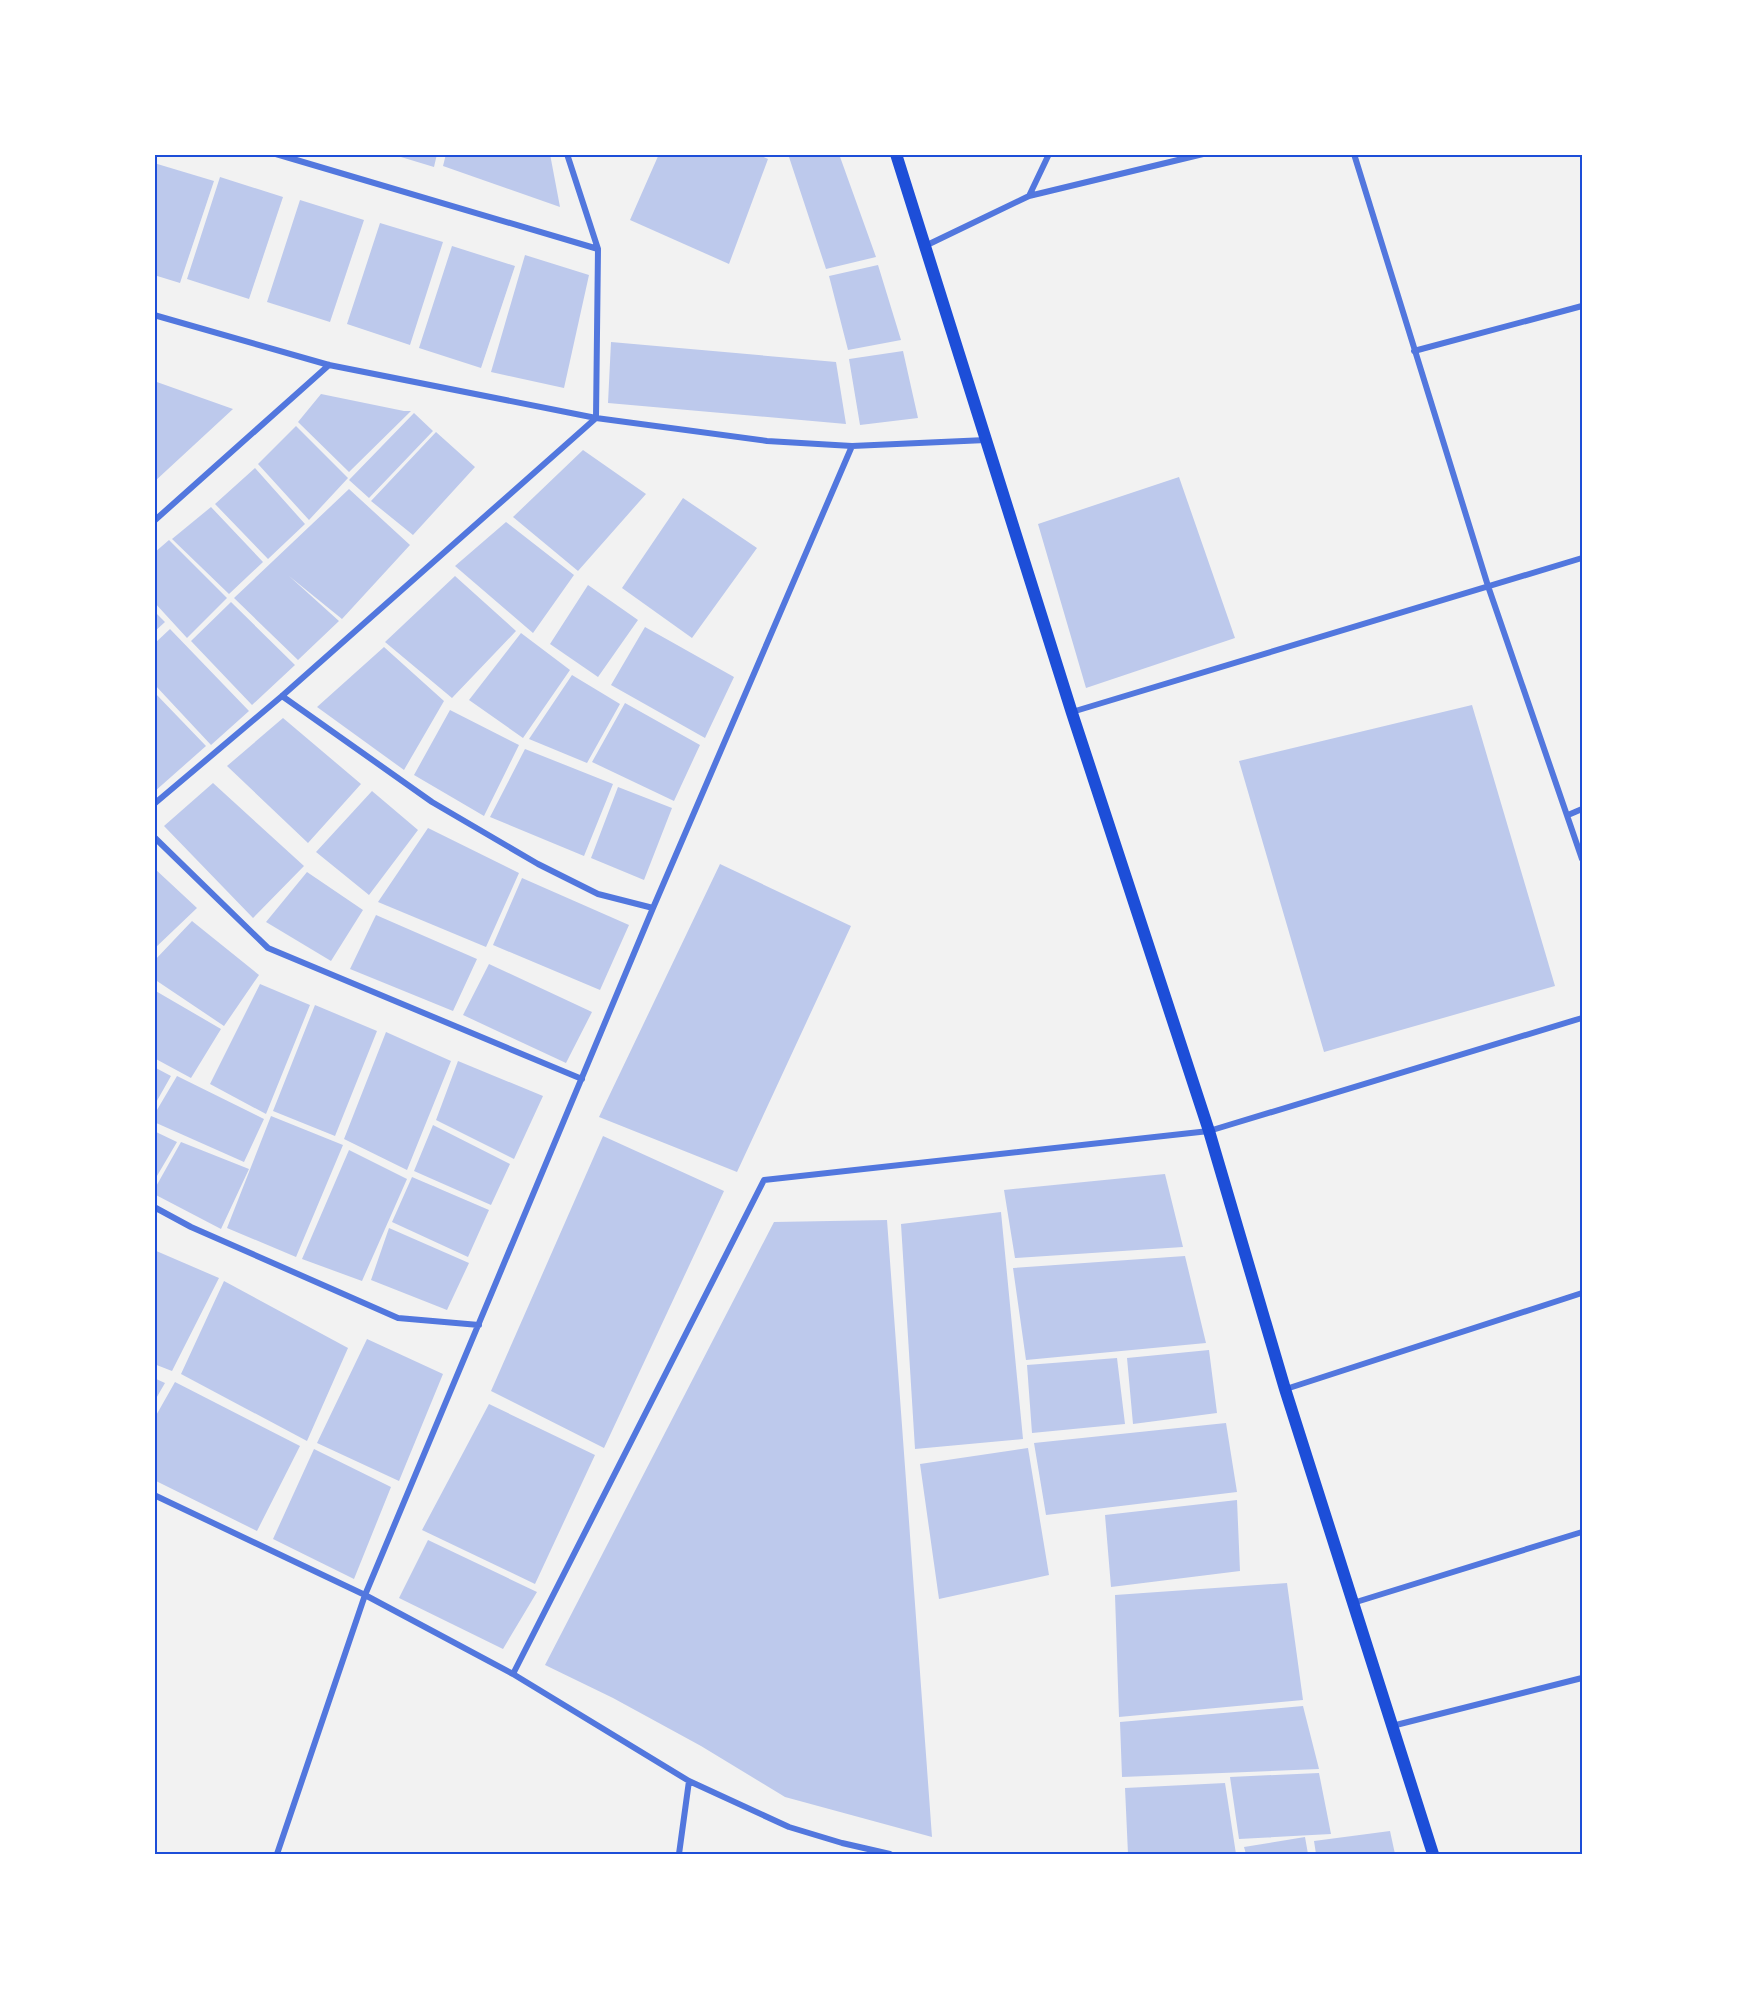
<svg xmlns="http://www.w3.org/2000/svg" width="1737" height="2009" font-family="Poppins,sans-serif">
  <rect width="100%" height="100%" fill="#f2f2f2"/>
  <path fill="#bdc9ec" d="M391,154h46l-3,13z
    M446,154h104l10,53 -117,-41z
    M659,154h98l11,5 -39,105 -99,-44z
    M788,154h51l37,103 -50,12z
    M154,163l60,18 -34,102 -26,-8z
    M220,177l63,20 -34,102 -62,-20z
    M300,200l64,20 -34,102 -63,-20z
    M380,223l63,19 -33,103 -63,-21z
    M452,246l63,20 -34,102 -62,-20z
    M525,255l64,20 -25,113 -73,-16z
    M878,265l23,75 -53,10 -19,-74z
    M611,342l225,20 10,62 -238,-21z
    M903,351l15,67 -58,7 -11,-66z
    M154,381l79,28 -79,73z
    M321,394l83,17h7l-62,61 -51,-50z
    M414,413l19,18 -64,67 -20,-18z
    M296,426l52,52 -39,42 -51,-56z
    M436,432l39,35 -62,68 -42,-34z
    M583,450l63,44 -68,77 -65,-54z
    M255,468l50,56 -37,35 -53,-55z
    M1179,477l56,161 -149,50 -48,-164z
    M349,489l61,56 -68,74 -53,-43 50,45 -41,39 -64,-62z
    M683,498l74,50 -65,90 -70,-50z
    M211,507l52,55 -34,32 -57,-55z
    M506,522l68,53 -41,58 -78,-67z
    M169,540l58,58 -40,40 -33,-36v-49z
    M455,576l61,55 -64,67 -67,-56z
    M588,585l50,35 -40,57 -48,-33z
    M231,602l64,63 -43,40 -61,-64z
    M154,611l11,11 -11,10z
    M645,627l89,50 -29,61 -94,-53z
    M170,629l79,82 -38,34 -57,-61v-40z
    M521,633l49,37 -47,68 -54,-38z
    M384,647l60,54 -40,69 -87,-63z
    M572,675l48,29 -33,59 -58,-24z
    M154,692l52,54 -52,46z
    M625,703l75,42 -26,56 -82,-39z
    M1472,705l83,281 -231,66 -85,-291z
    M450,710l69,35 -35,71 -70,-41z
    M283,718l78,66 -53,59 -81,-77z
    M525,749l88,35 -29,72 -94,-39z
    M213,783l91,83 -51,52 -89,-92z
    M618,787l54,21 -28,72 -53,-22z
    M372,791l46,39 -49,65 -53,-43z
    M428,828l91,45 -33,74 -108,-45z
    M720,864l131,62 -114,246 -138,-55z
    M154,868l43,40 -43,41z
    M307,872l56,38 -32,51 -65,-39z
    M522,878l107,47 -29,65 -107,-45z
    M376,915l101,44 -24,52 -103,-42z
    M192,921l67,54 -35,51 -70,-47v-18z
    M489,964l103,48 -26,51 -103,-48z
    M260,984l50,21 -44,109 -56,-30z
    M154,990l67,39 -30,49 -37,-20z
    M315,1005l62,26 -42,105 -62,-25z
    M386,1032l65,29 -44,109 -63,-31z
    M458,1061l85,35 -29,63 -78,-39z
    M154,1067l17,9 -17,30z
    M177,1076l87,43 -20,43 -90,-40v-7z
    M271,1116l72,29 -47,112 -69,-29z
    M433,1125l77,39 -19,41 -77,-34z
    M154,1131l23,11 -23,39z
    M603,1136l121,55 -120,257 -113,-57z
    M181,1142l68,27 -28,60 -67,-35v-4z
    M349,1150l58,29 -45,102 -60,-22z
    M1165,1174l18,73 -168,11 -11,-68z
    M412,1177l77,33 -21,47 -76,-35z
    M1001,1212l22,227 -108,10 -14,-225z
    M887,1220l45,617 -147,-40 -84,-51 -88,-48 -68,-33 229,-443z
    M389,1228l80,35 -22,47 -76,-30z
    M154,1250l65,28 -47,93 -18,-7z
    M1185,1256l21,87 -180,17 -13,-92z
    M224,1281l124,67 -41,93 -126,-67z
    M367,1339l76,35 -44,107 -82,-38z
    M1209,1350l8,63 -84,11 -6,-66z
    M1117,1358l8,66 -93,9 -5,-68z
    M154,1378l11,5 -11,19z
    M175,1382l125,64 -43,85 -103,-51v-61z
    M489,1404l106,51 -60,129 -113,-54z
    M1226,1423l11,69 -191,23 -12,-72z
    M1028,1448l21,127 -110,24 -19,-135z
    M314,1449l77,38 -37,92 -81,-40z
    M1237,1500l3,71 -129,16 -6,-72z
    M428,1540l109,52 -34,57 -104,-51z
    M1287,1583l16,117 -184,17 -4,-122z
    M1303,1706l16,63 -197,8 -2,-55z
    M1319,1773l12,61 -92,5 -9,-62z
    M1225,1783l11,71h-108l-3,-66z
    M1390,1831l5,23h-79l-2,-13z
    M1305,1837l3,17h-62l-2,-7z"/>
  <g fill="none" stroke-linecap="round" stroke-linejoin="round">
    <path stroke="#5277de" stroke-width="6" d="M276,154l322,95
      M1354,154l134,432 94,273
      M1029,196l174,-42
      M925,246l104,-50 20,-42
      M154,315l175,50 267,53 171,23 85,5 134,-6
      M1414,351l168,-45
      M154,521l175,-156
      M282,696l150,106 106,62 60,30 55,14
      M1072,712l510,-154
      M154,804l128,-108 314,-278 2,-169 -31,-95
      M1568,815l14,-6
      M154,837l114,111 314,131
      M154,1207l37,20 207,91 81,7
      M1286,1389l296,-96
      M154,1495l211,100 148,79 176,107 100,46 53,16 48,11
      M1353,1603l229,-71
      M513,1674l251,-494 445,-49 373,-113
      M1392,1726l190,-48
      M277,1854l88,-259 288,-687 199,-462
      M679,1854l10,-73"/>
    <path stroke="#1d4ed8" stroke-width="12" d="M896,154l176,559 137,418 76,258 148,465"/>
  </g>
  <rect width="1737" height="2009" fill="none" stroke="#ffffff" stroke-width="312"/>
  <rect x="156" y="156" width="1425" height="1697" fill="none" stroke="#1d4ed8" stroke-width="2"/>
</svg>
